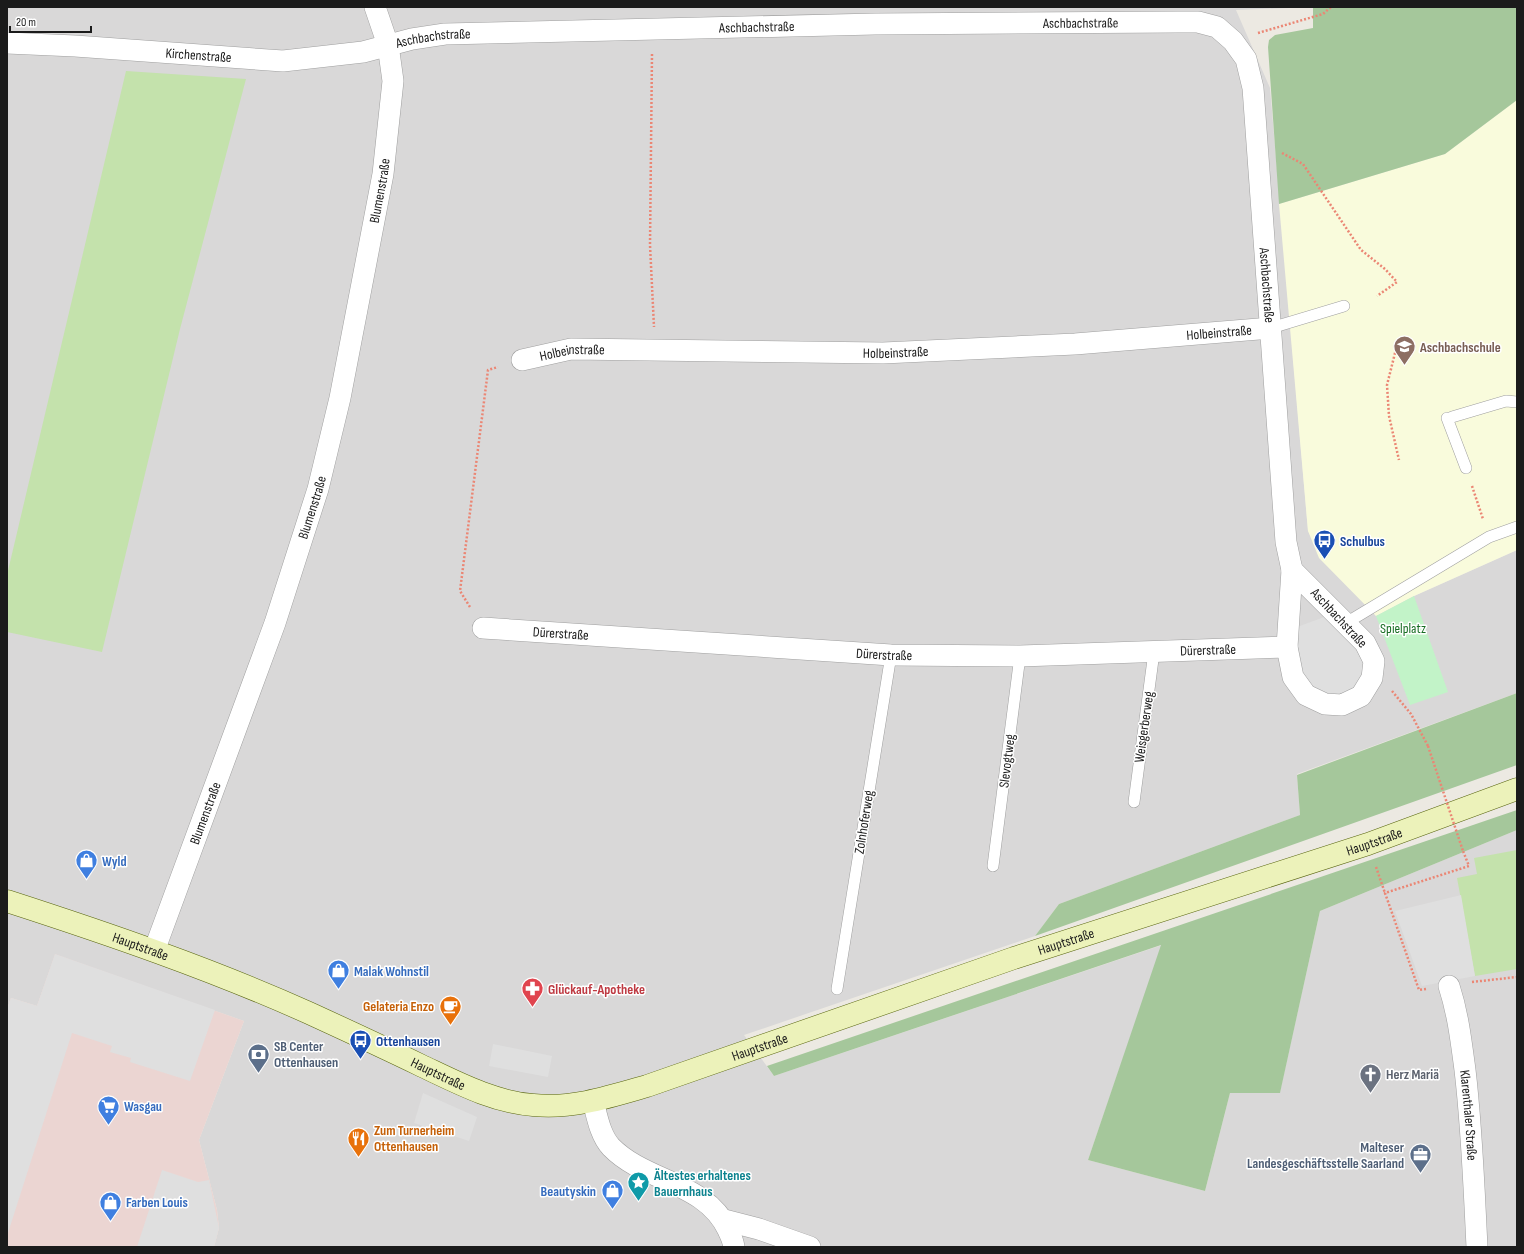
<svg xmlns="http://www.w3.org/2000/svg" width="1524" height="1254" font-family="'Sofia Sans Condensed',sans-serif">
  <rect width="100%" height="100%" fill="#ece9e2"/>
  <path fill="#d9d8d8" d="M7,7h1306l-77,3 34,78 38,443 68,85 38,-20 103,-46v143l-220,81 3,41 -241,89 -24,32 -291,99 30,41 388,-131 -74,215 117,31 25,-98 50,-1 40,-181 197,-81v417h-1303l5,-19 -2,-18 -18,-70 45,-119 -189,-66 -18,51 -26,-8 -4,11z"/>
  <path fill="#ebd5d2" d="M55,954l189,67 -45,119 18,70 2,18 -5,19h-207v-238l4,-11 26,8z"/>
  <path fill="#f9fbdc" d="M1517,100v450l-103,46 -38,20 -57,-58 -11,-27 -29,-327 166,-50z"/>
  <path fill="#c4e2ac" d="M126,71l120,8 -66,250 -78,323 -95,-20v-57z
    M1517,850v119l-42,7 -18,-98 20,-4 -3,-16z"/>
  <path fill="#a5c79b" d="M1313,7h204v93l-72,54 -166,50 -11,-157 1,-7 6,-5 38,-7z
    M1517,693v72l-482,171 24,-32 241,-89 -3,-40z
    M1517,810v20l-197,81 -40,182h-50l-25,98 -117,-31 73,-215 -387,131 -7,-10z"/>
  <path fill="#c2f3c8" d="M1414,596l34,96 -38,13 -34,-89z"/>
  <path fill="#dfdfdf" d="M1335,613l30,30 -4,53 -55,-1 -17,-65z
    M1461,895l14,81 -53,10 -27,-75z
    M55,954l160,56 -25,71 -60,-19 1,-4 -21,-6 2,-6 -40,-13 -65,203v-227l4,-11 26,8z
    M493,1044l59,12 -4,21 -59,-11z
    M423,1093l54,24 -8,24 -55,-18z
    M162,1170l36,12 11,-2 10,48 -5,19h-77z"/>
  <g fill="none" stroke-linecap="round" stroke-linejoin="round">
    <defs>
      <path id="lane" d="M1271,328l73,-22
        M1452,417l54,-16 11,1
        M1447,418l19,50
        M1346,623l143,-86 28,-10
        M1134,802l20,-150
        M993,866l27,-210
        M837,989l54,-334"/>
      <g id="street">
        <path id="s1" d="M7,43l68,3 208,15 80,-9 49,-13 33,-5 430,-10 303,-2h20l19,5 16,14 13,18 7,29 33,454 6,28"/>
        <path id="s2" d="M522,360l49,-11 312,4 192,-9 196,-16"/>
        <path d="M1292,570l73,73 9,18 -2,17 -11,18 -19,9 -17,-1 -19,-9 -13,-18 -6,-30z"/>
        <path id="s3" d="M483,628l408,27 129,1 267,-9"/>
        <path id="s4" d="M154,951l121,-328 43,-134 22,-91 43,-224 10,-93 -5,-36 -13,-38"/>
        <path id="s5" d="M1449,986c9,28 12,54 16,84 7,59 9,118 12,177"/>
        <path d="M593,1101c4,15 7,34 18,46 34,35 95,35 117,83 3,6 5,10 6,17"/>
        <path d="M724,1220l35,9 51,18"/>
      </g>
      <g id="secondary">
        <path id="s6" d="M7,901c102,33 204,68 302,112 37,17 74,34 111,52 36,17 73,37 113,40 39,4 76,-8 114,-19l367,-128 354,-114 149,-55"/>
      </g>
    </defs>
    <use href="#lane" stroke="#9f9f9f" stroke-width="12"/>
    <use href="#street" stroke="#9f9f9f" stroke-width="22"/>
    <use href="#secondary" stroke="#58650f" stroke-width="23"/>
    <path stroke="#eb8674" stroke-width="2.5" stroke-dasharray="2 2" stroke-linecap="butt" d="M1258,33l65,-19 8,-7
      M652,54l-2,191 4,82
      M1282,153l21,11 58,86 24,19 12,13 -20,14
      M1396,349l-9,36 2,31 10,44
      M1472,486l11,33
      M470,607l-10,-16 28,-221 10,-3
      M1392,691l19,23 17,32
      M1376,867l9,26
      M1472,982l45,-5
      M1426,989l-7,1 -34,-97 84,-27 -6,-15"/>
    <use href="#lane" stroke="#fff" stroke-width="11"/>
    <use href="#street" stroke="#fff" stroke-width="21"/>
    <use href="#secondary" stroke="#ecf2ba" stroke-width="22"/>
    <path stroke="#eb8674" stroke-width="2.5" stroke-dasharray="2 2" stroke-linecap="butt" d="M1428,746l35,105"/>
  </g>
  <defs>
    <symbol id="school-pin" viewBox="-11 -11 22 30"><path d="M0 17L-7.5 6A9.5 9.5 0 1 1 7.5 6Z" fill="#8d6e63" stroke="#fff"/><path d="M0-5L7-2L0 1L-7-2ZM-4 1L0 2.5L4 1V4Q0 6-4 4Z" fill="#fff"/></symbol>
    <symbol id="bus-pin" viewBox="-11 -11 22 30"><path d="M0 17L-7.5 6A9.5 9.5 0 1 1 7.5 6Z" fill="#1a4fb4" stroke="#fff"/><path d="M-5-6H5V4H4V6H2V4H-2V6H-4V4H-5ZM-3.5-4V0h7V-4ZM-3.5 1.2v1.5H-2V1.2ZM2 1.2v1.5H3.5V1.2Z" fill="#fff"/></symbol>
    <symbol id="shop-pin" viewBox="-11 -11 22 30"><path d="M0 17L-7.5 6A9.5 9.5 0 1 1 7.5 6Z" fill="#3f7fe0" stroke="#fff"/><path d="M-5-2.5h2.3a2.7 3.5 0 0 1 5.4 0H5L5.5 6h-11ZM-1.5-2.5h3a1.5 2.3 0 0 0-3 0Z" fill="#fff"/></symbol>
    <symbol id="pharmacy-pin" viewBox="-11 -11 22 30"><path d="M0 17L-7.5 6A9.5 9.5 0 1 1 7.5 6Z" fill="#e0444e" stroke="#fff"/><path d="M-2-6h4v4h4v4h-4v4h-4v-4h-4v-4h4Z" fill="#fff"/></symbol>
    <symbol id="cafe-pin" viewBox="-11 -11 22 30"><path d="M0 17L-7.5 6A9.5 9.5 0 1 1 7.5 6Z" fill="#e8710a" stroke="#fff"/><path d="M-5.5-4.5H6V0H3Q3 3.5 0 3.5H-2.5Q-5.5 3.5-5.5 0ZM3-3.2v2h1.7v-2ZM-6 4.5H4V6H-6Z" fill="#fff"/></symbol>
    <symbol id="bank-pin" viewBox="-11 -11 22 30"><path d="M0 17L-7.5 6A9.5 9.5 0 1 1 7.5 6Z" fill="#5c6f8a" stroke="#fff"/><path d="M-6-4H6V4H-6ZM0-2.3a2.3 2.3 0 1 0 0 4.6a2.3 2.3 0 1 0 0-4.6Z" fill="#fff"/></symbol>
    <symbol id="church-pin" viewBox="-11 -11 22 30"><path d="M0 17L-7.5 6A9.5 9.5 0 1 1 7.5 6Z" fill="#6b7280" stroke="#fff"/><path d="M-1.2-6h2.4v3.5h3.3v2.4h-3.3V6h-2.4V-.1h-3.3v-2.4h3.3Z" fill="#fff"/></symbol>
    <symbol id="supermarket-pin" viewBox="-11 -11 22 30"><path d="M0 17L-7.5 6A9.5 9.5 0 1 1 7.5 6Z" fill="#3f7fe0" stroke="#fff"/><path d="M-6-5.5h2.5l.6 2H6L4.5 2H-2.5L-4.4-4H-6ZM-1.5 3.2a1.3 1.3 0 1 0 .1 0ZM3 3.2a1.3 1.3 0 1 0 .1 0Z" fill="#fff"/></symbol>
    <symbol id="restaurant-pin" viewBox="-11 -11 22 30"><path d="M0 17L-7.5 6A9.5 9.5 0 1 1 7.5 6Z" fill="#e8710a" stroke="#fff"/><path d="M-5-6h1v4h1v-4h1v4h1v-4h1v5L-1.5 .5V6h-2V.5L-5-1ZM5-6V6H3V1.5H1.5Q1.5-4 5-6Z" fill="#fff"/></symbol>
    <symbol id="office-pin" viewBox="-11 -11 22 30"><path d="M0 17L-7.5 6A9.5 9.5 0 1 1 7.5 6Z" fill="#5c6f8a" stroke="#fff"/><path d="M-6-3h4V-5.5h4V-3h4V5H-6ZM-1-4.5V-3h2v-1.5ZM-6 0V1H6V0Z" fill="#fff"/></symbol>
    <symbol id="sight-pin" viewBox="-11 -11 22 30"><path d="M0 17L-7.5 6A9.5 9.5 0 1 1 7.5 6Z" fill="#0f9aa8" stroke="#fff"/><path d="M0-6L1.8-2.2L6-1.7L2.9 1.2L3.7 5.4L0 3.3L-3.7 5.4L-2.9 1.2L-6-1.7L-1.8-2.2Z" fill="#fff"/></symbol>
  </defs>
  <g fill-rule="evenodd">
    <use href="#school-pin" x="1392" y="334" width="25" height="34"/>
    <use href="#bus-pin" x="1312" y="528" width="25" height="34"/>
    <use href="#shop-pin" x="74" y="848" width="25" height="34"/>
    <use href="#shop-pin" x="326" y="958" width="25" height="34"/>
    <use href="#pharmacy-pin" x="520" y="976" width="25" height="34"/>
    <use href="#cafe-pin" x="438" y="994" width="25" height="34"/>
    <use href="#bus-pin" x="348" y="1028" width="25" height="34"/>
    <use href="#bank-pin" x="246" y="1042" width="25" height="34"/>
    <use href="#church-pin" x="1358" y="1062" width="25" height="34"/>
    <use href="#supermarket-pin" x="96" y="1094" width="25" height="34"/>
    <use href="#restaurant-pin" x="346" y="1126" width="25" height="34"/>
    <use href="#office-pin" x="1408" y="1142" width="25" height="34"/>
    <use href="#sight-pin" x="626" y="1170" width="25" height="34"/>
    <use href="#shop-pin" x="600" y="1178" width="25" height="34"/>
    <use href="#shop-pin" x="98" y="1190" width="25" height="34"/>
  </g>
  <g text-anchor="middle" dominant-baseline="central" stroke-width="3" stroke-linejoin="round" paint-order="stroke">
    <g font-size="14" fill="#1b1b1b" stroke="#fff">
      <text stroke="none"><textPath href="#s1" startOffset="1077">Aschbachstraße</textPath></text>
      <text stroke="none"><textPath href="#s1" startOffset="753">Aschbachstraße</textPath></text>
      <text stroke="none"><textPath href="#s1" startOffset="429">Aschbachstraße</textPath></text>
      <text stroke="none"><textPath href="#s1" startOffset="192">Kirchenstraße</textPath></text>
      <text stroke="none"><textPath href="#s4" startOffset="795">Blumenstraße</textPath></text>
      <text stroke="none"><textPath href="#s1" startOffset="1485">Aschbachstraße</textPath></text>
      <text stroke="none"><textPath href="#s2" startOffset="699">Holbeinstraße</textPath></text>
      <text stroke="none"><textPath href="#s2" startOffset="375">Holbeinstraße</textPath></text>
      <text stroke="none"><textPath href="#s2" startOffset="51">Holbeinstraße</textPath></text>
      <text stroke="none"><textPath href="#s4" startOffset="471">Blumenstraße</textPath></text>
      <text transform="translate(1339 618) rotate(47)">Aschbachstraße</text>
      <text stroke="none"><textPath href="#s3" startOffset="78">Dürerstraße</textPath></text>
      <text stroke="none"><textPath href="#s3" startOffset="726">Dürerstraße</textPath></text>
      <text stroke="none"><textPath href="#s3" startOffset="402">Dürerstraße</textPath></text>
      <text transform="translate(1144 727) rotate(-82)">Weisgerberweg</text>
      <text transform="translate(1007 761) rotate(-83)">Slevogtweg</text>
      <text stroke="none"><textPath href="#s4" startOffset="147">Blumenstraße</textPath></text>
      <text transform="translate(864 822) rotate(-81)">Zolnhoferweg</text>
      <text stroke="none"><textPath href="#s6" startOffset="1449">Hauptstraße</textPath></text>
      <text stroke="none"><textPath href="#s6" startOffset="1125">Hauptstraße</textPath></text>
      <text stroke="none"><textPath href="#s6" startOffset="141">Hauptstraße</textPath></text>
      <text stroke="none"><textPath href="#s6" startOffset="801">Hauptstraße</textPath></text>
      <text stroke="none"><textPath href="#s6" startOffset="465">Hauptstraße</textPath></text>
      <text stroke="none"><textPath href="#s5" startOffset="131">Klarenthaler Straße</textPath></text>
    </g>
    <g font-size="14" font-weight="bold" fill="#785e54" stroke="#fff" text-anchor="start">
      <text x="1420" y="347">Aschbachschule</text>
    </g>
    <g font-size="14" font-weight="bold" fill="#164399" stroke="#fff" text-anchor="start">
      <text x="1340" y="541">Schulbus</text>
      <text x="376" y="1041">Ottenhausen</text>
    </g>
    <g font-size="14" fill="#166d22" stroke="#fff">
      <text x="1403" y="628">Spielplatz</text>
    </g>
    <g font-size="14" font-weight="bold" fill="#366cbe" stroke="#fff" text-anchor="start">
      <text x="102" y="861">Wyld</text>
      <text x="354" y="971">Malak Wohnstil</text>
      <text x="124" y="1106">Wasgau</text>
      <text x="596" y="1191" text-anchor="end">Beautyskin</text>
      <text x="126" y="1202">Farben Louis</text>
    </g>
    <g font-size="14" font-weight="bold" fill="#be3a42" stroke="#fff" text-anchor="start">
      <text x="548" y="989">Glückauf-Apotheke</text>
    </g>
    <g font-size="14" font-weight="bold" fill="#c56008" stroke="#fff" text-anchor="end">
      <text x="434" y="1006">Gelateria Enzo</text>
      <text x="374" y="1130" text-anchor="start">Zum Turnerheim<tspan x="374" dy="16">Ottenhausen</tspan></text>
    </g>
    <g font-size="14" font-weight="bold" fill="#4e5e75" stroke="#fff" text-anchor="start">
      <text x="274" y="1046">SB Center<tspan x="274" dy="16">Ottenhausen</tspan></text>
      <text x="1404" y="1147" text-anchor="end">Malteser<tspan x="1404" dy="16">Landesgeschäftsstelle Saarland</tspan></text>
    </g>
    <g font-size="14" font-weight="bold" fill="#5b616d" stroke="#fff" text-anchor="start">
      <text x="1386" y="1074">Herz Mariä</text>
    </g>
    <g font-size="14" font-weight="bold" fill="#0d838f" stroke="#fff" text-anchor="start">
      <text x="654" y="1175">Ältestes erhaltenes<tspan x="654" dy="16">Bauernhaus</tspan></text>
    </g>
  </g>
  <rect width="1524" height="1254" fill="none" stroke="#1b1b1b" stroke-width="16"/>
  <path d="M10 26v6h81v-6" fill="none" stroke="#1b1b1b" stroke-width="2"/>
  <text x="16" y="26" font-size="12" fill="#1b1b1b" stroke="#ffffff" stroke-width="3" paint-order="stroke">20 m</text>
</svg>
